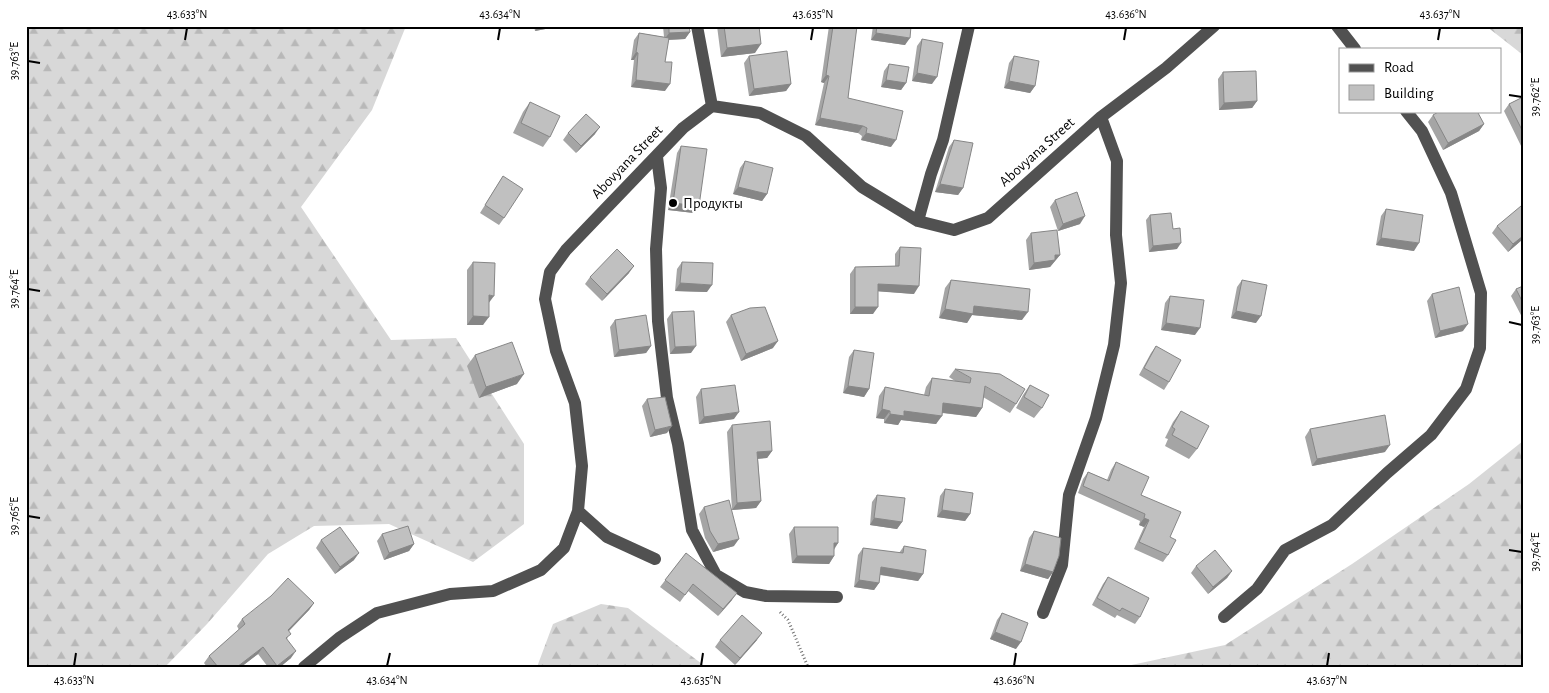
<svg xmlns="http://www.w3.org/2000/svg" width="1549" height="693" font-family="'Alegreya Sans',sans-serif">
  <defs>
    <pattern id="forest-firs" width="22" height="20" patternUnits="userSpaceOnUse" patternTransform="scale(1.25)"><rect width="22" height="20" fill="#d8d8d8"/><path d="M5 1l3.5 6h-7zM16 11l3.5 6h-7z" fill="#b8b8b8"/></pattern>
  </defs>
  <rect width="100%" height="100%" fill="#fff"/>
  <path fill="url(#forest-firs)" d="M26,26h380l-34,84 -71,97 90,133 65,-2 68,106v80l-51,38 -84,-38 -75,2 -46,28 -61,70 -42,43h-139z
    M1486,26h37v29z
    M1523,441v226h-401l103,-22 127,-81 117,-80z
    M601,604l27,4 78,59h-169l16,-43z"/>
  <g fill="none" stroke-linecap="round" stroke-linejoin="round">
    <path stroke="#737373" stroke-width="3" stroke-dasharray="1 2.5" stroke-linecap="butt" d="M780,612l8,8 20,47"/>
    <path stroke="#515151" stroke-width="12" d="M697,26l15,80
      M1337,26l18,23
      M657,157l4,31 -5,61 2,72 9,77 11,46 14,86 24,45 29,17 21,4 71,1
      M918,221l13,-47 12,-34 26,-114
      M578,511l29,26 48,22
      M1043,613l19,-48 7,-70 27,-77 18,-73 7,-62 -5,-48 1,-74 -16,-44
      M1224,617l33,-28 28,-39 47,-25 55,-52 44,-38 35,-46 14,-41 1,-55 -30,-100 -29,-62 -16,-20
      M304,667l35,-29 38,-25 73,-19 43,-3 48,-21 23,-22 14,-37 4,-45 -7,-63 -19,-52 -11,-52 5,-27 16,-22 117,-122 29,-22 48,7 46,23 56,51 56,34 36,9 34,-12 113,-101 65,-49 48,-42"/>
  </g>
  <path fill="#a5a5a5" d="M534,26h27l-26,5z
    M663,26h26l1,6 -5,7 -17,1 -3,22v29l-34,-4 3,-27h-3l3,-20 5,-7 25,4z
    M717,26h42l-4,27 -34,4z
    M829,26h28l-9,72 43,49 -30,-7 1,-4 -4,-3 -43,-8 9,-42 -3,-1z
    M873,26h38l-6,19 -34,-5z
    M922,39l10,45 -20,-3 5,-35z
    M749,56l42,28 -5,7 -37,5 -5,-33z
    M1014,56l21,30 -5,7 -26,-5 5,-25z
    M889,64l17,19 -5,7 -20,-3 3,-16z
    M1223,72l34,29 -5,7 -33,2 -1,-31z
    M1523,97v53l-19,-39 5,-7z
    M530,102l20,35 -7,10 -30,-14 10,-21z
    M1433,115l51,9 -5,7 -36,19 -15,-28z
    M568,133l27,1 -19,19 -13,-13z
    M954,140l9,48 -5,7 -23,-3 14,-45z
    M681,146l18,60 -5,7 -26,-3 9,-57z
    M745,161l22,33 -5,7 -29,-7 7,-26z
    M503,176l1,42 -5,7 -19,-12z
    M1055,200l25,24 -22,7 -8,-24z
    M1386,209l28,42 -38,-6 5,-29z
    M1150,215l23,14 4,20 -28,3 -3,-32z
    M1497,226l26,13 -15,13 -16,-19z
    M1031,233l29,22 -10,12 -21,3 -3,-30z
    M900,247l14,47 -36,-3 -5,23h-23v-40l5,-7 40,-1v-12z
    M473,262l16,40 -6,23h-16v-55z
    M682,262l25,30 -32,-1 2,-22z
    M629,273l-27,28 -17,-17 5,-7z
    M951,280l71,40 -50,-5 -5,8 -28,-5 6,-30z
    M1242,280l14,43 -25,-5 6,-31z
    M1523,286v33l-12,-23 5,-7z
    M1432,294l31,37 -28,7 -8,-37z
    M1170,296l25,39 -34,-5 4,-27z
    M672,312l19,41 -21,1 -3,-35z
    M731,315l42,33 -32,13 -15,-39z
    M615,320l36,26 -5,7 -32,4 -4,-30z
    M1156,346l13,36 -5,8 -25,-15 12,-22z
    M854,350l15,39 -5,8 -21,-4 6,-36z
    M475,355l42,29 -38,14 -12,-32z
    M955,369l61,35 -6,9 -27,-16 -1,11 -6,9 -34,-4 -6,11 -35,-4 -3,5 -14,-2v-4l-8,-1 3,-22 6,-9 39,8 2,-8 6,-9 23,3 -6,-4z
    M1030,385l12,23 -8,10 -18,-10 7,-13z
    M701,389l33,30 -35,5 -3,-27z
    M647,399l20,34 -17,4 -8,-31z
    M1181,411l16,38 -8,10 -24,-13 3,-7 -3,-1 8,-16z
    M732,425l40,26 -5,7 -9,1 3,42 -5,7 -24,2 -5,-78z
    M1310,429l75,23 -73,14 -7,-29z
    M1116,462l25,33 29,42 -2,18 -5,7 -29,-13 10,-22 -5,-2 1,-4 -62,-28 5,-14 5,-7 19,8 4,-10z
    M945,489l25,25 -5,7 -28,-4 3,-21z
    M877,495l25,27 -5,7 -27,-4 2,-23z
    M704,507l30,39 -21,6 -8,-14 -6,-24z
    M794,527l44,16 -4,7v6l-5,8 -37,-1 -3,-29z
    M1034,531l19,41 -5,7 -28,-8 9,-33z
    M382,534l32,10 -5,7 -25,9 -7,-19z
    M321,540l33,20 -19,14 -19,-26z
    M904,546l19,28 -5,7 -38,-6 -1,8 -5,7 -20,-3 4,-32 5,-7 36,5z
    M686,553l46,47 -14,16 -30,-25 -8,11 -20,-15z
    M1196,566l36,5 -5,7 -19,16 -17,-21z
    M1108,577l32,40 -5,7 -18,-9 -2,3 -23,-13 11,-21z
    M314,603l-5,7 -20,21 -2,9 4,18 -11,9h-12l-10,-13 -17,13h-34l-3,-4 5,-7 30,-26 -2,-4 5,-7z
    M1002,613l14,36 -26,-10 7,-19z
    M720,640h37l-22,25 -20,-18z"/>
  <path fill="#868686" d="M538,26h23l-26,5z
    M690,32l-5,7 -21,1 5,-7z
    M876,33l34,5 -5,7 -34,-5z
    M761,44l-6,9 -34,4 6,-9z
    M636,52l2,1 -4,7h-3z
    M917,73l20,4 -5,7 -20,-3z
    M826,75l3,1 -5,7 -3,-1z
    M636,80l34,4 -5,7 -34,-4z
    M886,80l20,3 -5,7 -20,-3z
    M1009,81l26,5 -5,7 -26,-5z
    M791,84l-5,7 -37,5 5,-7z
    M1257,101l-5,7 -33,2 5,-7z
    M820,118l43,8 -5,7 -43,-8z
    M1484,124l-5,7 -36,19 5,-7z
    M600,127l-5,7 -19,19 5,-7z
    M866,133l30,7 -5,7 -30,-7z
    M940,184l23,4 -5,7 -23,-3z
    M738,187l29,7 -5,7 -29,-7z
    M673,203l26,3 -5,7 -26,-3z
    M1085,216l-5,8 -22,7 5,-7z
    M1523,236v3l-15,13 5,-8z
    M1381,238l38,5 -5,8 -38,-6z
    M1181,243l-4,6 -28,3 4,-6z
    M1055,255h5l-10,12 -21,3 5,-7z
    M634,266l-5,7 -27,28 5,-7z
    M680,283l32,2 -5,7 -32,-1z
    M878,284l41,2 -5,8 -41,-3z
    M489,295l5,1 -6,8z
    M974,306l54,6 -6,8 -50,-5 -5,8 -28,-5 6,-9z
    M855,307h23l-5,7h-23z
    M1236,311l25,5 -5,7 -25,-5z
    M473,316l16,1 -6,8h-16z
    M1166,323l34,5 -5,7 -34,-5z
    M1468,324l-5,7 -28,7 5,-7z
    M778,341l-5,7 -32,13 5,-7z
    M651,346l-5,7 -32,4 5,-7z
    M696,346l-5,7 -21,1 5,-7z
    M524,374l-7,10 -38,14 7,-11z
    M848,386l21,3 -5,8 -21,-4z
    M943,403l39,5 -6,9 -39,-5z
    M882,409l8,2 -6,8 -8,-1z
    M904,411l38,5 -6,8 -35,-4 -3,5 -14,-2 6,-9z
    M739,412l-5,7 -35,5 5,-7z
    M672,426l-5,7 -17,4 5,-7z
    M1390,445l-5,7 -73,14 5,-7z
    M772,451l-5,7 -15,1 5,-7z
    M761,501l-5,7 -24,2 5,-7z
    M942,510l28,4 -5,7 -28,-4z
    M874,518l28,4 -5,7 -27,-4z
    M1144,518l5,2 -5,7 -5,-2z
    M739,539l-5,7 -21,6 5,-8z
    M834,543h4l-5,7z
    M414,544l-5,7 -25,9 5,-7z
    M359,553l-5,7 -19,14 5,-7z
    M797,556h37l-5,8 -37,-1z
    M1025,564l28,8 -5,7 -28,-8z
    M881,567l42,7 -5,7 -42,-7z
    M1232,571l-5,7 -19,16 5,-7z
    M859,580l20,3 -5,7 -20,-3z
    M737,593l-5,7 -14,16 5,-7z
    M314,603l-5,7 -26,27 5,-7z
    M995,632l26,10 -5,7 -26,-10z
    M762,633l-5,7 -22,25 5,-7z
    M263,647l-5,7 -17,13h-4z
    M296,651l-5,7 -11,9h-4z"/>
  <path fill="#c0c0c0" stroke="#868686" d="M669,26h20l1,6 -21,1z
    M724,26h35l2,18 -34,4z
    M833,26h24l-9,72 55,13 -7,29 -30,-7 1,-5 -4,-2 -43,-8 9,-42 -3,-1z
    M877,26h34l-1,12 -34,-5z
    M639,33l30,5 -4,24h7l-2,22 -34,-4 2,-27 -2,-1z
    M922,39l21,4 -6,34 -20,-4z
    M787,51l4,33 -37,5 -5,-33z
    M1014,56l25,5 -4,25 -26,-5z
    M889,64l20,3 -3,16 -20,-3z
    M1256,71l1,30 -33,2 -1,-31z
    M1523,97v35l-14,-28z
    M530,102l30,14 -10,21 -29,-14z
    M1440,111h37l7,13 -36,19 -15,-28z
    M586,114l14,13 -19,19 -13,-13z
    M954,140l19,3 -10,45 -23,-4z
    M681,146l26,3 -8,57 -26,-3z
    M745,161l28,7 -6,26 -29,-7z
    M503,176l20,13 -19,29 -19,-13z
    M1077,192l8,24 -22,8 -8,-24z
    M1521,206l2,3v27l-10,8 -16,-18z
    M1386,209l37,6 -4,28 -38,-5z
    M1171,213l2,16 7,-1 1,15 -28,3 -3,-31z
    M1057,230l3,25h-5v5l-21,3 -3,-30z
    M900,247l21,1 -2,38 -41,-2v23h-23v-40l44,-1z
    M617,249l17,17 -27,28 -17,-17z
    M473,262l22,1 -1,33 -5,-1v22l-16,-1z
    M682,262l31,1 -1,22 -32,-2z
    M951,280l79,9 -2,23 -54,-6 -1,8 -28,-5z
    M1242,280l25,5 -6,31 -25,-5z
    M1523,286v17l-7,-14z
    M1459,287l9,37 -28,7 -8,-37z
    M1170,296l34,4 -4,28 -34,-5z
    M765,307l13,34 -32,13 -15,-39 19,-7z
    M694,311l2,35 -21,1 -3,-35z
    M646,315l5,31 -32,4 -4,-30z
    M512,342l12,32 -38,13 -11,-32z
    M1156,346l25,14 -12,22 -25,-14z
    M854,350l20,3 -5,36 -21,-3z
    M955,369l45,5 25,15 -9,15 -31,-18 -3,22 -39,-5 -1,13 -38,-5v5l-14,-2v-3l-8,-2 3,-22 44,9 3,-18 38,5 1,-5z
    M735,385l4,27 -35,5 -3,-28z
    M1030,385l19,10 -7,13 -18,-11z
    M665,397l7,29 -17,4 -8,-31z
    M1181,411l28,15 -12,23 -25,-14 3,-6 -3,-2z
    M1385,415l5,30 -73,14 -7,-30z
    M770,421l2,30 -15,1 4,49 -24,2 -5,-78z
    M1116,462l33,15 -8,18 40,17 -11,25 6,3 -8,15 -29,-13 10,-22 -5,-2 1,-4 -62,-28 5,-14 21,9z
    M945,489l28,4 -3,21 -28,-4z
    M877,495l28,3 -3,24 -28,-4z
    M729,500l10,39 -21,5 -8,-13 -6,-24z
    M408,526l6,18 -25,9 -7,-19z
    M340,527l19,26 -19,14 -19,-27z
    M794,527h44v16h-4v13h-37z
    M1034,531l27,7 -2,18 -6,16 -28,-8z
    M904,546l22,4 -3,24 -42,-7 -2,16 -20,-3 4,-32 40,5z
    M1215,550l17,21 -19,16 -17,-21z
    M686,553l51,40 -14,16 -30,-25 -8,11 -20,-15z
    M1108,577l41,21 -9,19 -18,-9 -2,3 -23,-13z
    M288,578l26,25 -26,27 3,4 -5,4 10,13 -19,15 -14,-19 -26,20h-19l-9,-11 36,-32 -3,-5 29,-23z
    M1002,613l26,10 -7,19 -26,-10z
    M742,615l20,18 -22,25 -20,-18z"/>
  <path fill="none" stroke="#000" stroke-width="2" d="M185,40l2,-12M498,40l2,-12M811,40l2,-12M1124,40l2,-12M1438,40l2,-12M28,61l12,2M1509,95l13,2M28,289l12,2M1509,322l13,3M28,516l12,2M1509,550l13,2M74,666l2,-13M387,666l3,-13M701,666l2,-13M1014,666l2,-13M1327,666l2,-13"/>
  <circle fill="#000" stroke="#fff" stroke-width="2" cx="673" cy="203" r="5"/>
  <g text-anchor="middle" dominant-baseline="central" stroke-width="4.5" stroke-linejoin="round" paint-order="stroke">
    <g font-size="15" fill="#000" stroke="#fff">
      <text transform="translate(1037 152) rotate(-42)">Abovyana Street</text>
      <text transform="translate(627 162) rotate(-46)">Abovyana Street</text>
    </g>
    <g font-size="15" fill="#000" stroke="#fff" text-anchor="start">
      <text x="683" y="203">Продукты</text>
    </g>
  </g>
  <rect width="1549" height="693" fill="none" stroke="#ffffff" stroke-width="55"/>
  <rect x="1339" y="48" width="162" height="65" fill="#ffffff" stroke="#999999"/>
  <rect x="1349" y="64" width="25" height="8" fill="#515151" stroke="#999999"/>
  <text x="1384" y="72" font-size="15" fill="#000000">Road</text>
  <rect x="1349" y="85" width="25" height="15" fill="#c0c0c0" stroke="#999999"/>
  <text x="1384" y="98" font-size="15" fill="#000000">Building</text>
  <rect x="28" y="28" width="1494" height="638" fill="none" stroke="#000" stroke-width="2"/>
  <g font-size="12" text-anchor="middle" fill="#000">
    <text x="187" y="18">43.633°N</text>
    <text x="500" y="18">43.634°N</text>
    <text x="813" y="18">43.635°N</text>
    <text x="1126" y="18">43.636°N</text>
    <text x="1440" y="18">43.637°N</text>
    <text transform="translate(14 61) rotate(-90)" y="4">39.763°E</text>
    <text transform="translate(1535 97) rotate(-90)" y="4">39.762°E</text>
    <text transform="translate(14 289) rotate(-90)" y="4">39.764°E</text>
    <text transform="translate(1535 325) rotate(-90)" y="4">39.763°E</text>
    <text transform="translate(14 516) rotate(-90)" y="4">39.765°E</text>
    <text transform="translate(1535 552) rotate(-90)" y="4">39.764°E</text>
    <text x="74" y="684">43.633°N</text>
    <text x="387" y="684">43.634°N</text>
    <text x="701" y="684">43.635°N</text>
    <text x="1014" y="684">43.636°N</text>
    <text x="1327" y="684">43.637°N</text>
  </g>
</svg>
